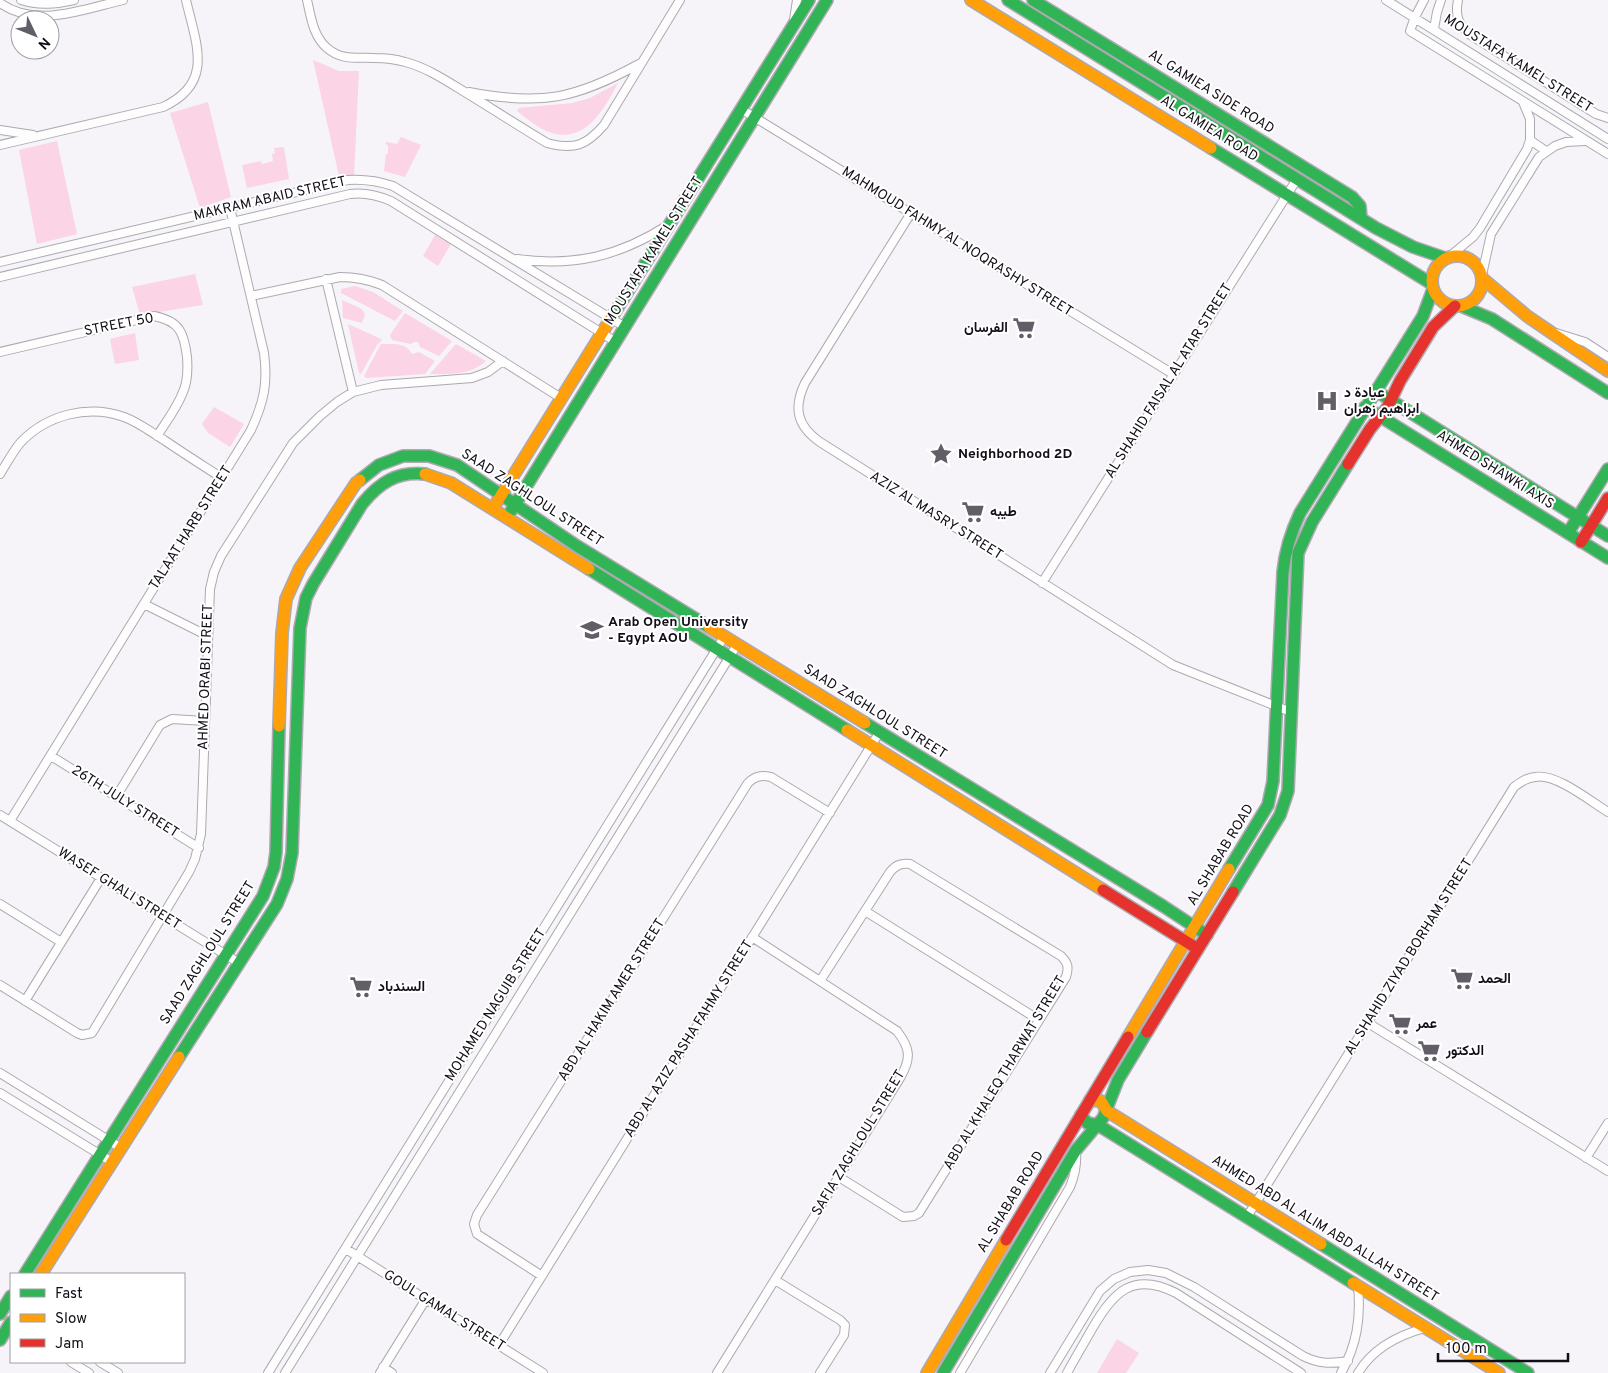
<svg xmlns="http://www.w3.org/2000/svg" width="1608" height="1373" font-family="Overpass,Vazirmatn,sans-serif">
  <rect width="100%" height="100%" fill="#f6f3f9"/>
  <path fill="#fbd4e6" d="M313,60l26,11h20l-5,104 -15,1z
    M618,83c-16,30 -36,66 -76,46 -9,-5 -17,-12 -25,-18l2,-3 53,-5 18,-5z
    M208,102l23,95 -31,11 -30,-95z
    M401,137l20,8 -16,32 -21,-6 2,-17h2v-9l-3,-1 1,-2 11,2z
    M57,141l20,93 -40,10 -18,-94z
    M284,147l5,32 -42,9 -5,-23 19,-4 1,3 11,-3 -1,-7 3,-1 -1,-5z
    M435,235l16,9 -13,22 -15,-10z
    M195,274l8,31 -63,10 -8,-28z
    M355,286l18,6 30,19 -8,10 -54,-28v-4z
    M342,300l20,9 3,6 -3,8 -19,-5z
    M405,313l47,28 -13,15 -19,-9 -2,-5h-4l-3,2 -19,-4 -2,-5z
    M348,324l33,15 1,1 -5,5 -16,29 -2,-1z
    M135,333l4,27 -24,4 -5,-25z
    M381,344c12,0 25,-2 31,10l7,-2 16,9 -10,13 -59,4 -2,-2z
    M456,344l30,17c-15,14 -36,13 -56,13z
    M214,407l30,17 -14,23 -22,-14 -6,-9z
    M1117,1339l22,14 -13,20h-29z"/>
  <g fill="none" stroke-linecap="round" stroke-linejoin="round">
    <defs>
      <path id="street" d="M21,0c18,6 35,4 53,0
        M307,0c4,17 6,36 20,48 15,13 30,9 48,10 10,0 20,1 30,4 24,6 46,22 68,35 24,15 49,31 74,46 27,7 39,3 57,-18l76,-125
        M1386,0l222,139
        M1424,0l-9,17 -5,14 198,123
        M1458,0c-3,15 0,24 11,34l127,80 12,4
        M0,3c36,26 84,6 123,-3
        M794,20l3,-20
        M1434,29l3,-17 4,-12
        M469,92c72,14 106,7 170,-28
        M741,109l432,265
        M0,130l33,5
        M1530,140l16,11
        M0,145l163,-38c52,-24 33,-63 23,-107
        M911,213l-106,170c-12,25 -8,43 15,59l353,223 118,47
        M1450,256l23,-19 7,-9 47,-79 3,-9v-21l-7,-17
        M517,259c57,8 103,-3 151,-34
        M0,262l348,-82c16,-1 30,1 45,6l232,141
        M1482,275l9,-41 48,-77 16,-11 11,-4 19,-1
        M0,277l350,-83c15,-2 27,1 41,7l225,141
        M326,279l27,113
        M251,296l89,-19c15,0 27,2 42,8l179,113
        M1556,333l29,9 23,15
        M0,352l154,-36c26,5 30,17 33,41 1,13 1,24 -4,35 -6,16 -17,30 -26,44
        M0,474c7,-11 13,-23 21,-32 26,-27 67,-38 103,-25 14,5 27,15 40,23 19,13 38,25 58,38
        M1042,583l255,-404
        M144,604l64,32
        M51,756l148,92
        M116,797l44,-72 12,-6 33,2
        M0,815l239,148
        M10,821l241,-391c13,-28 17,-47 13,-77l-34,-145
        M0,904l61,38
        M865,911l174,109
        M820,981l70,-109c6,-7 11,-9 20,-8l151,92c7,7 8,11 5,21l-147,236 -5,3 -11,1 -64,-40
        M0,985l77,48 5,2 10,-2 97,-161 6,-13 6,-25 9,-245 4,-17 7,-16 72,-113 27,-27 17,-14 16,-10 28,-7 91,-7 16,-6 15,-11
        M25,1001l76,-123
        M1368,1023l240,148
        M0,1073l121,75
        M0,1093l112,69
        M1586,1158l22,-35
        M1247,1217l267,-430c7,-5 12,-9 21,-10 21,-4 55,24 73,35
        M346,1249l197,124
        M542,1276l-65,-42 -3,-10 3,-9 271,-432c7,-7 13,-8 23,-6l59,36
        M775,1280l65,40 5,5 -1,10 -24,38
        M499,1345l380,-612
        M71,1362l18,11
        M100,1362l18,11
        M383,1367l9,6
        M268,1373l456,-736
        M285,1373l452,-728
        M380,1373l46,-74
        M717,1373l183,-295c11,-19 11,-29 -3,-47l-145,-94
        M960,1373l110,-186c5,-12 7,-23 6,-36
        M1050,1373l50,-82 14,-12 16,-7 18,-2 18,3 28,14 109,69c16,8 28,8 45,5
        M1067,1373c8,-15 17,-30 25,-44 21,-37 41,-58 84,-36l125,80
        M1341,1373c16,-28 20,-55 17,-87
        M1358,1373c15,-25 41,-38 67,-45"/>
      <path id="fast" d="M1008,0l368,228 37,19 32,11
        M1033,0l319,197 8,9 1,12
        M1211,148l221,136
        M1461,306l31,13 116,74
        M610,320l199,-320
        M1376,391l232,145
        M1365,407l243,151
        M360,480l19,-15 24,-9h26l28,9 120,81 132,81
        M511,511l316,-511
        M1568,533l40,-64
        M589,569l258,161
        M865,723l298,183 44,29
        M1229,869l39,-64 5,-24 10,-209c2,-21 8,-40 17,-59l123,-197 10,-27
        M1233,892l47,-77 8,-24 10,-238 14,-31 36,-58
        M179,1057l98,-153 10,-25 5,-26 8,-225 6,-30 7,-14 49,-80c17,-21 35,-33 63,-30
        M1081,1115l6,8 11,2 255,158
        M1321,1244l207,129
        M25,1274l238,-378 11,-29 2,-15 3,-126
        M0,1314l11,-18
        M0,1340l11,-18
        M943,1373l133,-223 27,-32 15,-38 29,-48"/>
      <path id="slow" d="M971,0l240,148
        M1432 281a25 25 0 1 1 50 0a25 25 0 1 1-50 0Z
        M1482,278l45,38 81,55
        M425,474l26,9 138,86
        M497,502l113,-182
        M709,627l156,96
        M279,726l3,-93 4,-34 14,-31 56,-85 4,-3
        M847,730l256,160
        M1128,1037l101,-168
        M1090,1100l11,1 6,10 214,133
        M41,1274l138,-217
        M1353,1283l146,90
        M927,1373l79,-133"/>
      <path id="jam" d="M1348,464l22,-35 17,-21 13,-27 33,-54 22,-21
        M1581,542l27,-44
        M1103,890l95,59
        M1147,1032l86,-140
        M1006,1240l122,-203"/>
    </defs>
    <use href="#street" stroke="#ada9b1" stroke-width="10"/>
    <use href="#fast" stroke="#ada9b1" stroke-width="14"/>
    <use href="#slow" stroke="#ada9b1" stroke-width="14"/>
    <use href="#jam" stroke="#ada9b1" stroke-width="14"/>
    <use href="#street" stroke="#fefdfe" stroke-width="8"/>
    <use href="#fast" stroke="#30b455" stroke-width="11"/>
    <use href="#slow" stroke="#ff9f0a" stroke-width="11"/>
    <use href="#jam" stroke="#e5322d" stroke-width="11"/>
  </g>
  <defs>
    <symbol id="supermarket-bare" viewBox="-9 -9 18 18"><path d="M-6-5.5h2.5l.6 2H6L4.5 2H-2.5L-4.4-4H-6ZM-1.5 3.2a1.3 1.3 0 1 0 .1 0ZM3 3.2a1.3 1.3 0 1 0 .1 0Z" fill="#625e67" stroke="#fff" stroke-width="2.5" paint-order="stroke"/></symbol>
    <symbol id="hospital-bare" viewBox="-9 -9 18 18"><path d="M-5-5h3v3.5h4V-5h3V5h-3V1.5h-4V5h-3Z" fill="#625e67" stroke="#fff" stroke-width="2.5" paint-order="stroke"/></symbol>
    <symbol id="sight-bare" viewBox="-9 -9 18 18"><path d="M0-6L1.8-2.2L6-1.7L2.9 1.2L3.7 5.4L0 3.3L-3.7 5.4L-2.9 1.2L-6-1.7L-1.8-2.2Z" fill="#625e67" stroke="#fff" stroke-width="2.5" paint-order="stroke"/></symbol>
    <symbol id="university-bare" viewBox="-9 -9 18 18"><path d="M0-5L7-2L0 1L-7-2ZM-4 1L0 2.5L4 1V4Q0 6-4 4Z" fill="#625e67" stroke="#fff" stroke-width="2.5" paint-order="stroke"/></symbol>
  </defs>
  <g fill-rule="evenodd">
    <use href="#supermarket-bare" x="1008" y="312" width="32" height="32"/>
    <use href="#hospital-bare" x="1311" y="385" width="32" height="32"/>
    <use href="#sight-bare" x="925" y="438" width="32" height="32"/>
    <use href="#supermarket-bare" x="957" y="496" width="32" height="32"/>
    <use href="#university-bare" x="576" y="614" width="32" height="32"/>
    <use href="#supermarket-bare" x="1446" y="963" width="32" height="32"/>
    <use href="#supermarket-bare" x="345" y="971" width="32" height="32"/>
    <use href="#supermarket-bare" x="1384" y="1008" width="32" height="32"/>
    <use href="#supermarket-bare" x="1413" y="1035" width="32" height="32"/>
  </g>
  <g text-anchor="middle" dominant-baseline="central" stroke-width="4" stroke-linejoin="round" paint-order="stroke">
    <g font-size="14" fill="#120e18" stroke="#fff">
      <text transform="translate(1518 64) rotate(32)">MOUSTAFA KAMEL STREET</text>
      <text transform="translate(1211 92) rotate(32)">AL GAMIEA SIDE ROAD</text>
      <text transform="translate(1209 129) rotate(32)">AL GAMIEA ROAD</text>
      <text transform="translate(270 199) rotate(-13)">MAKRAM ABAID STREET</text>
      <text transform="translate(957 242) rotate(32)">MAHMOUD FAHMY AL NOQRASHY STREET</text>
      <text transform="translate(654 251) rotate(-58)">MOUSTAFA KAMEL STREET</text>
      <text transform="translate(119 325) rotate(-11)">STREET 50</text>
      <text transform="translate(1169 381) rotate(-58)">AL SHAHID FAISAL AL ATAR STREET</text>
      <text transform="translate(1495 470) rotate(32)">AHMED SHAWKI AXIS</text>
      <text transform="translate(532 498) rotate(33)">SAAD ZAGHLOUL STREET</text>
      <text transform="translate(936 516) rotate(32)">AZIZ AL MASRY STREET</text>
      <text transform="translate(191 528) rotate(-58)">TALAAT HARB STREET</text>
      <text transform="translate(206 677) rotate(-88)">AHMED ORABI STREET</text>
      <text transform="translate(875 712) rotate(32)">SAAD ZAGHLOUL STREET</text>
      <text transform="translate(125 802) rotate(32)">26TH JULY STREET</text>
      <text transform="translate(1221 855) rotate(-59)">AL SHABAB ROAD</text>
      <text transform="translate(119 889) rotate(32)">WASEF GHALI STREET</text>
      <text transform="translate(208 953) rotate(-58)">SAAD ZAGHLOUL STREET</text>
      <text transform="translate(1409 957) rotate(-58)">AL SHAHID ZIYAD BORHAM STREET</text>
      <text transform="translate(612 1000) rotate(-58)">ABD AL HAKIM AMER STREET</text>
      <text transform="translate(496 1005) rotate(-58)">MOHAMED NAGUIB STREET</text>
      <text transform="translate(689 1039) rotate(-58)">ABD AL AZIZ PASHA FAHMY STREET</text>
      <text transform="translate(1005 1073) rotate(-59)">ABD AL KHALEQ THARWAT STREET</text>
      <text transform="translate(859 1143) rotate(-59)">SAFIA ZAGHLOUL STREET</text>
      <text transform="translate(1011 1202) rotate(-59)">AL SHABAB ROAD</text>
      <text transform="translate(1325 1229) rotate(32)">AHMED ABD AL ALIM ABD ALLAH STREET</text>
      <text transform="translate(444 1311) rotate(32)">GOUL GAMAL STREET</text>
    </g>
    <g font-size="14" font-weight="bold" fill="#120e18" stroke="#fff" text-anchor="start">
      <text x="1008" y="328" text-anchor="end">الفرسان</text>
      <text x="1344" y="393">عيادة د<tspan x="1344" dy="16">ابراهيم زهران</tspan></text>
      <text x="958" y="454">Neighborhood 2D</text>
      <text x="990" y="512">طيبه</text>
      <text x="608" y="622">Arab Open University<tspan x="608" dy="16">- Egypt AOU</tspan></text>
      <text x="1478" y="979">الحمد</text>
      <text x="378" y="987">السندباد</text>
      <text x="1416" y="1024">عمر</text>
      <text x="1446" y="1051">الدكتور</text>
    </g>
  </g>
  <rect x="10" y="1273" width="175" height="90" fill="#ffffff" stroke="#a09fa3"/>
  <rect x="20" y="1289" width="25" height="8" fill="#30b455" stroke="#a09fa3"/>
  <text x="55" y="1298" font-size="15" fill="#120e18">Fast</text>
  <rect x="20" y="1314" width="25" height="8" fill="#ff9f0a" stroke="#a09fa3"/>
  <text x="55" y="1323" font-size="15" fill="#120e18">Slow</text>
  <rect x="20" y="1339" width="25" height="8" fill="#e5322d" stroke="#a09fa3"/>
  <text x="55" y="1348" font-size="15" fill="#120e18">Jam</text>
  <g transform="translate(35 35) rotate(133)"><circle r="24" fill="#ffffff" stroke="#a09fa3"/>
  <path d="M0-4L9 19L0 12L-9 19Z" fill="#625e67"/>
  <text y="-8" font-size="14" font-weight="bold" text-anchor="middle" fill="#120e18">N</text>
  </g>
  <path d="M1438 1353v8h130v-8" fill="none" stroke="#120e18" stroke-width="2.5"/>
  <text x="1446" y="1353" font-size="15" fill="#120e18" stroke="#ffffff" stroke-width="4" paint-order="stroke">100 m</text>
</svg>
